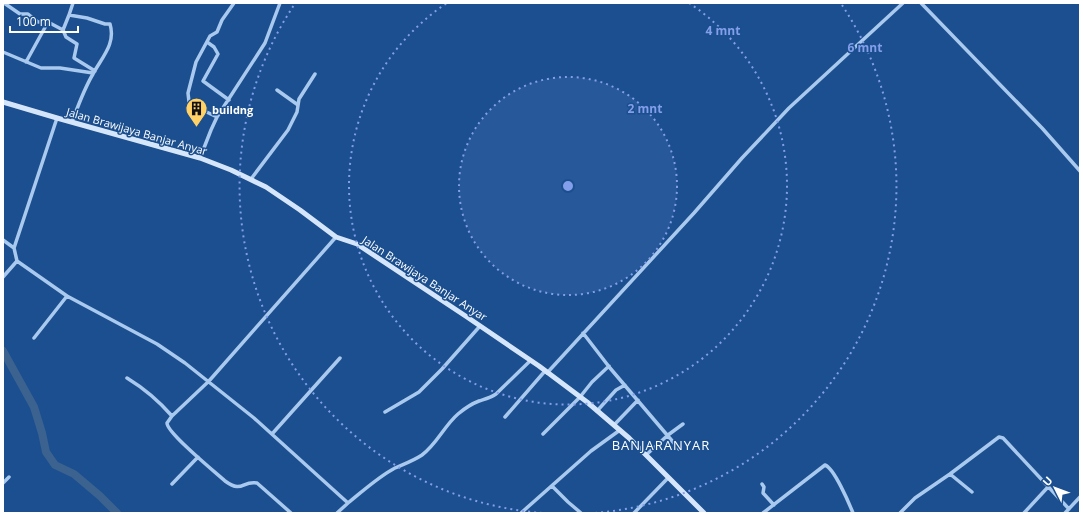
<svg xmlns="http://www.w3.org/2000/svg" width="1083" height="516" font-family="'Open Sans',sans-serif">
  <rect width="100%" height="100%" fill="#1b4f8f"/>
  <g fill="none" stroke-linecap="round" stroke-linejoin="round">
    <path stroke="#3c6290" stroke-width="8" d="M3,351l31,56 8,26 4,19 9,13 19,9 26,22 17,17"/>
    <path stroke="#a9c9ee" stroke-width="3.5" d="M4,3l16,11h8l10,8h10l15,8 3,7 11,7 -3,14 21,13
      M921,3l121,125 38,43
      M63,30l6,-15
      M207,42l7,5 4,7 -15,27 26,19
      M3,52l38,16h19l33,5
      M26,62l22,-40
      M277,90l21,15
      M217,117l-25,-12 -3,-3 -1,-9 8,-31 14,-26 7,-4 5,-12 12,-17
      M57,118l-43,130 3,13 50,35 90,48 28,19 69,55 94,85c15,-12 30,-26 47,-35 9,-4 18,-7 27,-13 15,-11 22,-29 36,-41 6,-5 13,-10 21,-13 6,-2 11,-3 17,-7l34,-33
      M72,122c6,-16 12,-33 21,-48 9,-17 23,-30 17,-50h-5l-18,-6 -18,-3 4,-12
      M200,158l11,-28 6,-13 48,-74 15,-40
      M251,179l37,-49 9,-18 2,-13 16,-25
      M3,240l11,8
      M3,277l14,-16
      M583,333l27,35 69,81
      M34,338l33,-42
      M547,373l147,-160 48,-55 47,-50 114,-105
      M127,378c18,11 31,22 45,38l-5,7c0,10 48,49 58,58 18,13 17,-1 32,2l34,30
      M597,411l19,-21 9,-5
      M385,412l34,-20 23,-23 38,-43
      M172,416l37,-35 127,-144
      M505,417l40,-46
      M614,425l24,-25
      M272,434l68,-76
      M543,434l37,-37 12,-15 17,-16
      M646,455l22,-20 15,-11
      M950,474l22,18
      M3,483l6,-6
      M172,484l26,-27
      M762,484l2,3 -1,6 11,12
      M552,486l16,16 13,11
      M337,513l11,-10
      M521,513l70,-62 29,-21
      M634,513l34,-35
      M763,513l62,-48c9,3 24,38 28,48
      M900,513l15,-15 35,-24 49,-37 4,1 66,71
      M1024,513l24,-26
      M1065,513l15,-16"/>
    <path stroke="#d6e6fa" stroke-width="5" d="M3,102l54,16 143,40 31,12 35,17 34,23 36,27 21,7 110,73 72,49 48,36 42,36 75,75"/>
  </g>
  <circle cx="568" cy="186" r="109" fill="#839eea" fill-opacity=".12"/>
  <g fill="none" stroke="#839eea" stroke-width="2" stroke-dasharray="2 4">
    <circle cx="568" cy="186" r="109"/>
    <path d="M689 3A219 219 0 1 1 447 3"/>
    <path d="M542 513A328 328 0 0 1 294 5M842 5A328 328 0 0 1 594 513"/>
  </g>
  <defs>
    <symbol id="building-pin" viewBox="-11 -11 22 30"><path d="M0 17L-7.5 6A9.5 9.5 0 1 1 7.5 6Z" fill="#ffd166" stroke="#1b4f8f"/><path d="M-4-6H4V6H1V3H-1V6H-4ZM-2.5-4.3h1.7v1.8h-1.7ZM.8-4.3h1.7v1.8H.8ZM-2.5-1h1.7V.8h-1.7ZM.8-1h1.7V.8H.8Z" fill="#111"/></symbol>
  </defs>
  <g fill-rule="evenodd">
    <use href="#building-pin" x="184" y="96" width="25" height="34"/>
  </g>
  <g text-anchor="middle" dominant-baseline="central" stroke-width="3" stroke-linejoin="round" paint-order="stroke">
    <g font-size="11" font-weight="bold" fill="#fff" stroke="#1b4f8f" text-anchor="start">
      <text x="212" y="109">buildng</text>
    </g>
    <g font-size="11" fill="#fff" stroke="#1b4f8f">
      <text transform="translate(137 131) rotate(16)">Jalan Brawijaya Banjar Anyar</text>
      <text transform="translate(425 278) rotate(33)">Jalan Brawijaya Banjar Anyar</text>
    </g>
    <g font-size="13" letter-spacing="1" fill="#fff" stroke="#1b4f8f">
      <text x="661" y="445">BANJARANYAR</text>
    </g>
  </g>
  <circle cx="568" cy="186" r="6" fill="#839eea" stroke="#1b4f8f" stroke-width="2"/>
  <g font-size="12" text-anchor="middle" font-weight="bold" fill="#839eea" stroke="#1b4f8f" stroke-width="3" stroke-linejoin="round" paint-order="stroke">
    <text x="723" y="35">4 mnt</text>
    <text x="865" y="52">6 mnt</text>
    <text x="645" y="113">2 mnt</text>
  </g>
  <rect width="1083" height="516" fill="none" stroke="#ffffff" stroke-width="8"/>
  <g transform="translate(1055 488) rotate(312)" stroke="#1b4f8f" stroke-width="3" paint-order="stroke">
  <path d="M0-3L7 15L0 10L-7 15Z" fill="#ffffff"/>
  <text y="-6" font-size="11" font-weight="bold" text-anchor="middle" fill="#ffffff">U</text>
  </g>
  <path d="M10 26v6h68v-6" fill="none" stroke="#ffffff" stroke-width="2"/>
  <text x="16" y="26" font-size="12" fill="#ffffff" stroke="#1b4f8f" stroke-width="3" paint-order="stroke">100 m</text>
</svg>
